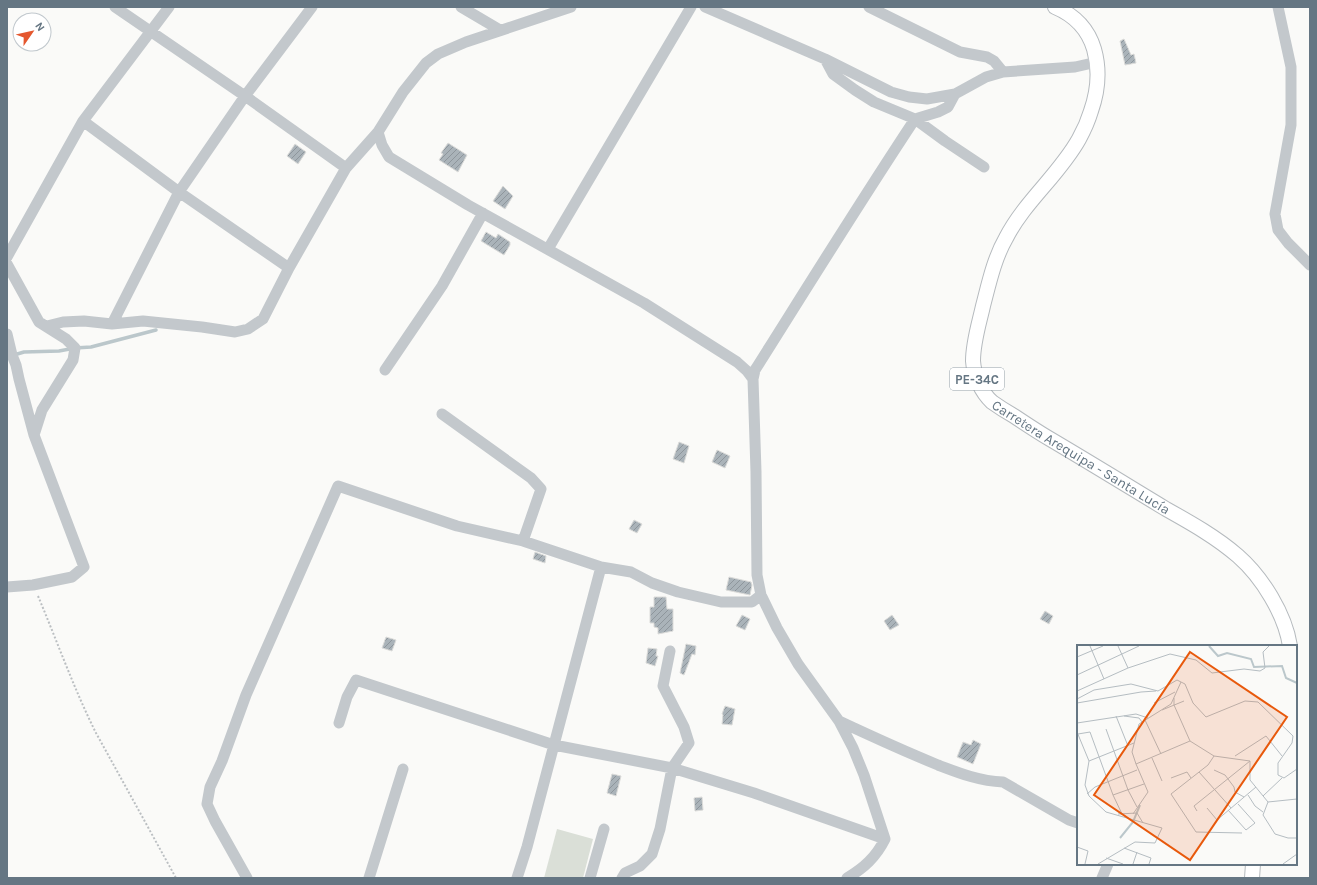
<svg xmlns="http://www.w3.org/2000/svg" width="1317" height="885" font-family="Karla,sans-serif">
  <defs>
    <pattern id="building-hatch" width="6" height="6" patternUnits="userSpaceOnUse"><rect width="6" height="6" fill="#aab3b9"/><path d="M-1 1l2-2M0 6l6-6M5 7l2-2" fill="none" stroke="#8e969c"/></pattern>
  </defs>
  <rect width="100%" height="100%" fill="#fafaf8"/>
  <path fill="#dadfd7" d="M557,829l36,10 -10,39h-39z"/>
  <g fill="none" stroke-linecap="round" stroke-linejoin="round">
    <path stroke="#bbc7cb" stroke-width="3.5" d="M14,355l10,-3 35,-1 16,-3 16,-1 65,-17"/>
  </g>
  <path fill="url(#building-hatch)" stroke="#dcdcda" d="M1124,39l7,16 3,-1 2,9 -11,2 -5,-24z
    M448,143l19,12 -9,17 -19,-12 4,-6 -2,-1z
    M295,144l11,8 -8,12 -11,-8z
    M503,186l10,10 -8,13 -12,-8z
    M486,232l10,6 2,-4 12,8v3l-6,10 -23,-14z
    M679,442l10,4 -5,17 -11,-4z
    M717,450l13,6 -5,12 -13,-6z
    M634,520l8,4 -5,9 -8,-4z
    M535,552l11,4 -1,7 -12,-4z
    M729,577l22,5 1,3 -2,10 -24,-5z
    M654,597h12l1,12h6v22l-15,3v-6l-4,-1v-4h-4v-16h4z
    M1045,611l8,5 -4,8 -9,-5z
    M742,615l8,4 -5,11 -9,-4z
    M892,615l7,10 -9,5 -6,-9z
    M386,637l10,3 -4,11 -10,-3z
    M686,644l10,2 -1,9 -3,-1 -8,21 -4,-2z
    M648,648l9,1 -1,7h2l-3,10 -9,-3z
    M725,706l10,3 -3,16 -10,-1 1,-9 -1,-1z
    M973,740l8,4 -8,20 -16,-7 6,-15 8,3z
    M612,774l9,2 -5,20 -9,-3z
    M702,797l1,13 -8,1 -1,-13z"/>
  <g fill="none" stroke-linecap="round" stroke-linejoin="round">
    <defs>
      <g id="major">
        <path id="s1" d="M1055,7c19,8 33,22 39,42 6,21 4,42 -3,62 -3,10 -7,19 -12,28 -20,36 -54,62 -73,99 -12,21 -17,45 -23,68 -4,18 -10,36 -10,55 1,14 8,31 19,41 7,5 15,10 22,14 12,8 24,16 36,23 39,23 78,47 116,70 25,14 50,28 72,47 24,21 47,58 52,90"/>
        <path d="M1252,878l1,-14"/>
      </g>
    </defs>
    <use href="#major" stroke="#b5babe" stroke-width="16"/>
    <path stroke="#bbbfc2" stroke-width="2" stroke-dasharray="2 2" stroke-linecap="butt" d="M38,596c19,45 36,93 58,137l80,145"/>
    <path stroke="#c3c8cc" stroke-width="11" d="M115,7l130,89 101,72
      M461,7l39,23
      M571,7l-105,35 -28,12 -12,9 -23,29 -25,40 4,13 7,12 79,48 176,98 93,59 10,9 6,8 3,93 1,103 4,20 16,33 21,36 41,57 14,27 11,27 21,64c-9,18 -21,29 -38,39
      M705,7l120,52 66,33 18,5 18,2 28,-5 31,-17 17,-5 72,-5 22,-5
      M869,7l91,45 27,5 7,4 9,11
      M1278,7l13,60v58l-16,89 3,16 10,13 22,22
      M825,59l8,15 22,16 19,12 41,17 30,22 39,26
      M83,121l96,71 110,76
      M548,249l143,-242
      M7,257l76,-136 86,-114
      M7,264l32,58 27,17 9,9 -2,12 -31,50 -8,25
      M112,324l67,-132 66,-96 67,-89
      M47,326l16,-4 21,-1 28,3 31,-3 59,6 33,5 13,-3 15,-10 26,-51 57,-100 32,-36
      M7,334l5,21 4,10 3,14 15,56 50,132 -12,10 -39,8 -26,2
      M385,370l57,-84 41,-73
      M753,379l2,-9c53,-84 105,-168 160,-251l23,-7 10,-5 7,-13
      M442,414l89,64 10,11 -18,52
      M839,721c32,15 65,30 99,44 21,8 41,16 65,17l66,38 9,3
      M339,723l8,-26 9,-17 198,65 118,23 82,25 131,46
      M247,878l-32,-57 -8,-17 3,-17 12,-26 24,-66 92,-209 119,40 66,15 78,26 30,5 21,11 26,9 43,10h31l9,-7
      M369,878l34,-109
      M517,878l10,-31 74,-280
      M590,878l14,-49
      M622,878l3,-5 15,-7 12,-12 8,-25 12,-61 17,-25 -5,-16 -21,-41 7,-35
      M1102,878l6,-14"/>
    <use href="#major" stroke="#fff" stroke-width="14"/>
  </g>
  <g text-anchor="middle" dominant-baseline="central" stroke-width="4" stroke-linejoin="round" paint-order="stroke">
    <rect fill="#fff" stroke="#939fa8" stroke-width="1" x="950" y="368" width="54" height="22" rx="3"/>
    <g font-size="13" font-weight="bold" fill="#657683">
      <text x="977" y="379">PE-34C</text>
    </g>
    <g font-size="14" fill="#657683" stroke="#fff">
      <text stroke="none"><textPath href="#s1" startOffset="555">Carretera Arequipa - Santa Lucía</textPath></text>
    </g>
  </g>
  <g transform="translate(1077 645)">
    <rect width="220" height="220" fill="#fafaf8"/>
    <path fill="none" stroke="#bbc7cb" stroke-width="2" d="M132,1l9,10 9,-3 24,6 3,8 28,-1 4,12 11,5M43,193l13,-16 7,-17"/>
    <path fill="none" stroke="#b5bdc2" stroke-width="1" d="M13,1l14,33M41,1l10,22M0,12l26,-11M0,30l62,-29M104,37l-10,22 -32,20 -7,28 4,12 54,-23 24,15 36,5v19l18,22M0,46l51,-23 42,-14 26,6 16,13 32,-4 16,2 5,-3 -2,-16 6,-6M97,53v7l16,36M0,54l17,-9 37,-6 27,7 19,-11 8,4 8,19 13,14 39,-16 13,1 35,34 -1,7 -14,20v12l6,3 13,-9M0,58l64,-11 15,-1M77,58l21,-11M85,65l22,-9M39,71l12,30M47,71l15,2 3,4M68,75l16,34M0,78l59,-9 12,4M29,84l22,61 9,17M0,87l12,29 -4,24 4,11 17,16 56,16 -7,15 -20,-1 -37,22M1,89l12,-2 23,63 9,19M137,111l-6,9 -37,29 25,38 46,1M158,111l31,-20 16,20M75,113l10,23M12,116l45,-18M137,125l11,5 9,12 1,5 9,5M122,127l32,36M94,133l16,-6 4,6M10,149l8,-7 42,-17M36,150l31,-11M171,150l7,11 8,6M186,151l19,-18M220,154l-29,3 -5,13 12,19 13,4h9M130,163l10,12 39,-33M151,165l18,20 9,-7 -17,-19M120,166l-3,-5 56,-45M41,169l19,-1 6,10M56,169l15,-22 -12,-28M0,202l11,4 -3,13M47,203l27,10 -2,6M29,213l17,6M56,219l4,-12M206,219l14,-10"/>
    <path fill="#e8590c" fill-opacity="0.15" stroke="#e8590c" stroke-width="2" d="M113,7l97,65 -97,143 -96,-65z"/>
    <rect width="220" height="220" fill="none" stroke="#657683" stroke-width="2"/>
  </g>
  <rect width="1317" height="885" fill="none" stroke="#657683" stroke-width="16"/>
  <g transform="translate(32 32) rotate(56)"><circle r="19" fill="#ffffff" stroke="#c1c8cd"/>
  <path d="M0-3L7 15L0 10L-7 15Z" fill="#e4572e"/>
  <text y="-6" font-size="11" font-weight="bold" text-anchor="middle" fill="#657683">N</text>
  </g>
</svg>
